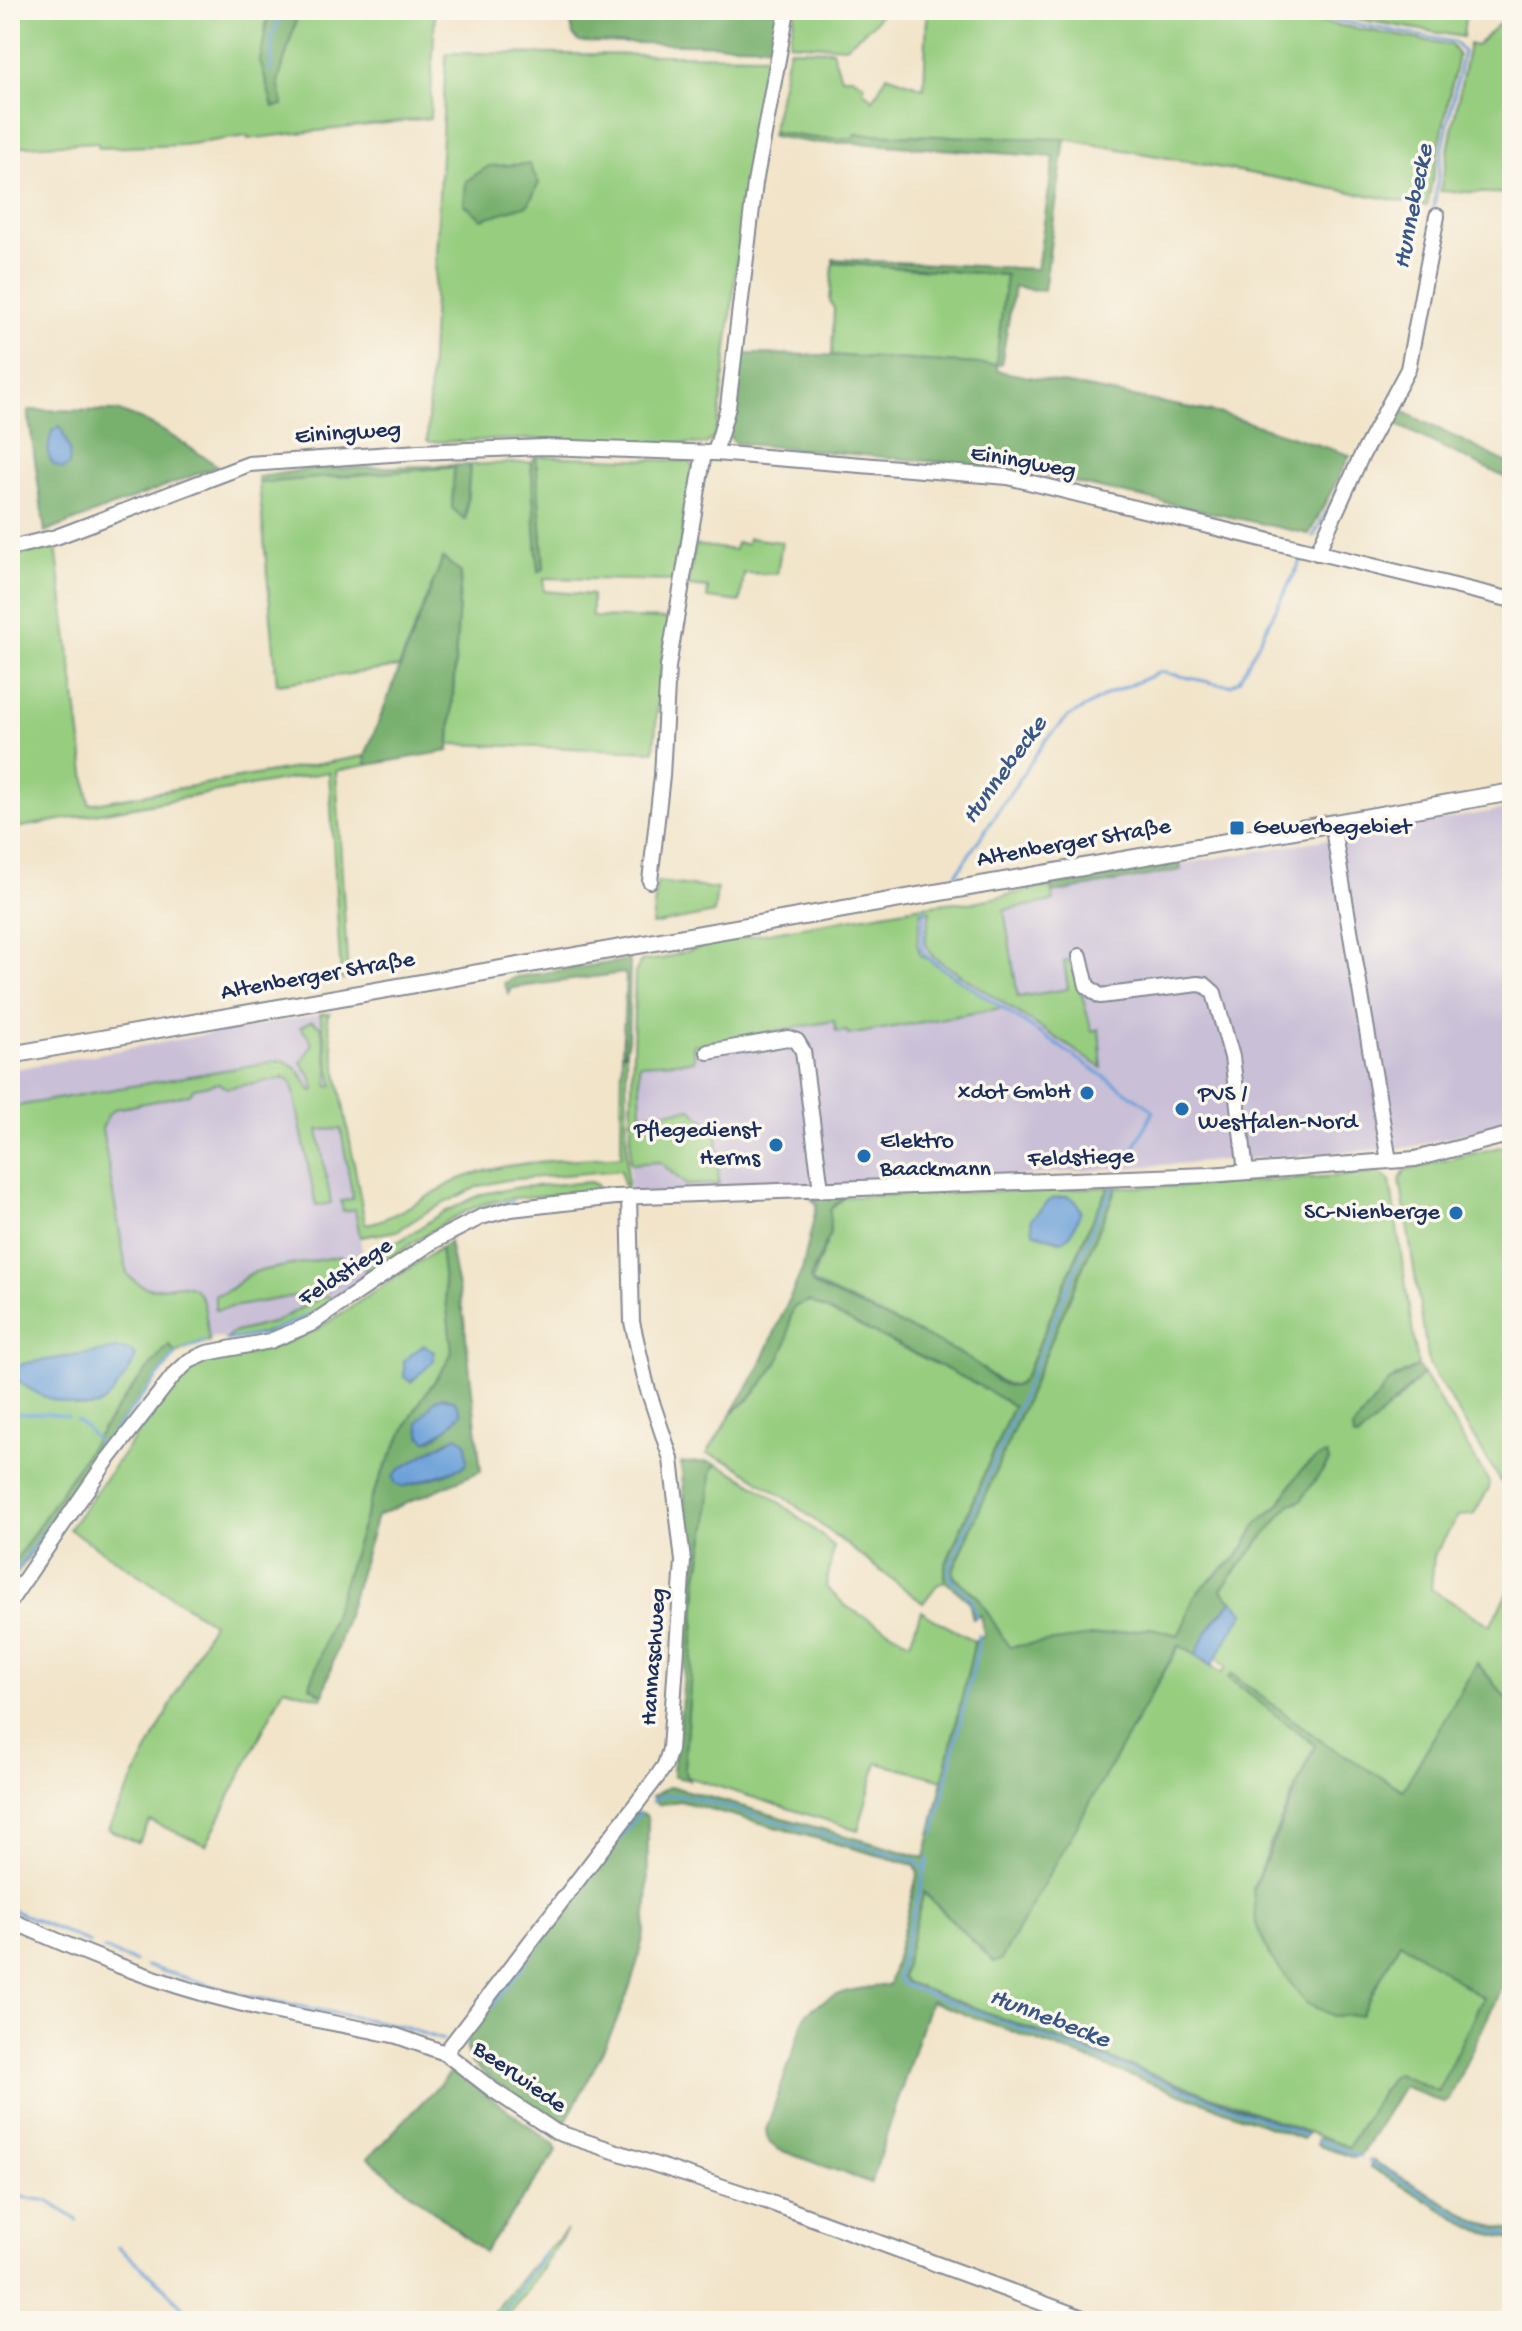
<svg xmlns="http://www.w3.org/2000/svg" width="1522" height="2331" font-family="'Gochi Hand',sans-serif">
  <rect width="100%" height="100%" fill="#fbf7ec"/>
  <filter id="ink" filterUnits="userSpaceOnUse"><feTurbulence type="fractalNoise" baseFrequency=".0125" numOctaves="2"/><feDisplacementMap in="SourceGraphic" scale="16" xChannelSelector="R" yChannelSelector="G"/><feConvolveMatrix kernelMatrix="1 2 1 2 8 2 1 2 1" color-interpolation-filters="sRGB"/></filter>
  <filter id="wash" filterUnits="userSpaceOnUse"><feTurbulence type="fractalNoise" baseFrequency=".006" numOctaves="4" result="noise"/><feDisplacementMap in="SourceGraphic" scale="32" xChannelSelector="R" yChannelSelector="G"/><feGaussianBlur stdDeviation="1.8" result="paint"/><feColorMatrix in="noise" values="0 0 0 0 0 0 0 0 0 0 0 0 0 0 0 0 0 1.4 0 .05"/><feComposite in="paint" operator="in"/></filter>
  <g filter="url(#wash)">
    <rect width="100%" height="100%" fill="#f1e4c9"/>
    <path fill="#c9bfd7" d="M1512,808v313l-102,26 -713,52h-68l4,-156 267,-127 151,-30z
      M320,1014l47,264 -38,26 -64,30 -39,6 -12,-3 -5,5 -14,2 -19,9 -6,-8 -160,223v-498z"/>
    <path fill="#96cd7f" stroke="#587e6e" stroke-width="2" fill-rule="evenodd" d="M10,10h259l-5,20 19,74 -5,-22 21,-72h133l3,2 -5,106 -182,21v-3l-65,9 -84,3 -2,-6 -87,5z
      M796,10h455l200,35 7,10 -31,151 -362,-67 -209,-5 -3,4h-39l-42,-6 17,-83 43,1 9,27h11l12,7 -1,6 10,10 14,-25 37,13 3,-74 -46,-1 -8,11 -28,23 -56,-4z
      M1305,10h161l-3,27z
      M1512,11v183l-72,-3 29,-147 7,2z
      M446,53l324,3 -25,137 -26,225 -6,21 -8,5 -175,-5 -100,3 -3,-2z
      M833,263l173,12 -10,90 -164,-10 2,-46 -4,-8z
      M536,456l153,5 4,5 -18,115 -131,-3v13l48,4v22l76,2 -9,67 -5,65 -204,-7 11,-171 -18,-15 -44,109 -122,17 -18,-201 196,-16 -3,40 14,11 4,-53 61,-3 7,109 6,-2z
      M748,538l34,4 -5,32 -33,-1 -4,29 -33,-4 1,-10 -20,-2 7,-41 40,5 1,-7 11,1z
      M56,547l33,257 276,-48 2,9 -31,6 12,207 -7,2 -12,-208 -319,57v-272z
      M657,882l60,7 -3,24 -62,12z
      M1051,886l3,15 -50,9 14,87 50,-8 -4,-27 5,-2 10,25 13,46 7,-2 3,39 -170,-112 -7,-13 5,-32 -9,1 -4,33 4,10 81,53 -154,27 -1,-4 -11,1 -2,-11 -141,24 1,16 -55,3 2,50 50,-5 26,22 2,53 -33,1 -26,-23 -30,2 5,-191 6,-12 21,-2 55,-17 200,-35 37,-5 15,1z
      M330,1013l-3,4 38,206c17,3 75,-35 95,-44 50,-20 109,-18 161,-23l1,-103 4,-4 1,137 -4,-1 -2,-15 -115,10 -27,6 -49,24 -33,21 -37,6 -5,-28 -12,2 -2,-10 12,-2 -12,-70 -23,1 13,73 -15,3 -23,-118 -3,-7 -5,-3 -58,10 -9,-5 -24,5 -4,6 -75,15 -7,6 -6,14 25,145c6,6 13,12 21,14 18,4 42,-14 53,9 6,12 6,32 8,45l-14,2 -19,9 -6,-7c-64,65 -107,148 -160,222v-461l272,-47c15,7 22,15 29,31l4,-1 -4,-14 -10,-13 11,-18 -3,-8 -9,-10 12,-6 9,6 7,39v20h5l-13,-72z
      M1512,1144v346l-9,-5 -74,-120 -29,-185 5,-10z
      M1380,1173l10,8 28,185 -26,13 -39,49 44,-26 26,-28 66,108v7l-16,26 -15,1 -24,40 -3,33 59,36 22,-38v117l-35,-41 -74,127 -79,-47 -92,-69 83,71 -47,104 -15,40 108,126 39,-74 83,57 -45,93 -41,-18 -6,4 -43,70 -443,-165 -3,-6 21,-84 71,70 186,-317 42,28 4,-6 -11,-9 29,-46 -24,-23 71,-86h6c6,-6 8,-12 13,-18 7,-9 14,-14 19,-24l-7,-5c-28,17 -26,27 -44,49 -7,8 -16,13 -22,21 -8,12 -13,26 -24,36 -14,12 -29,21 -38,39 -6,11 -9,23 -16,34l-26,-7 -143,20 -31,-51 -24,-21 -1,-5 164,-384 79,-1z
      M590,1182l7,3 2,8c-37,3 -75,1 -111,10 -32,8 -96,52 -121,75l-2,-10 18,-24 18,-4 41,-27 40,-19 38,-7z
      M1109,1187l-18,35 -64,150c-3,5 -7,13 -13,14 -8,2 -47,-28 -56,-34l-147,-70 19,-48v-24l14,-13zM1067,1196l11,8 -19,37 -24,-8 -4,-14 20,-20z
      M440,1248l12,103c-4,16 -28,42 -37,59 -16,30 -33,60 -45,92l-60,184 13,9 -1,3 -38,-10 -78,157 -56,-24 -12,22 -30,-14 104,-206 -143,-94 67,-93 50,-64 14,-9 69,-14 47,-19z
      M340,1256l3,16 -14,18 -114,20v-15c17,-2 23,-16 39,-23z
      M329,1296l5,5c-35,20 -68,35 -108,39l6,-7 43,-11 46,-25z
      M804,1301l10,1 164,83 35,21 -68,160v15l-8,4 -14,18 -136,-104 -57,-37 -23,-8 25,-41 17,-13 31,-45 7,-13 4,-29 3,-6z
      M716,1464c44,19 81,52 118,82l-8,41 21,20 63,35 11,-31c18,13 37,19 54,31l-31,138 -67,-17 -19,67 -171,-53 -3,-9 14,-192 10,-55 3,-49z
      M567,2230l-40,61 -24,30h-16l42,-52z"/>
    <path fill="#78b06e" stroke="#4a7066" stroke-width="2" fill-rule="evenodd" d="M269,10h30l-21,72 5,23 -10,2 -13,-46z
      M569,10h219l-7,36 -202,-4 -6,-7z
      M772,132l42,6h39l3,-4 209,5 -21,152 -30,-4 -13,78h-5l2,6 224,43 128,41 -41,79 -297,-65 -277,-26 -6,-7 14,-82 78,1 175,10 10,-90 -173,-12v-4l204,10 17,-112 -200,-14h-39l-44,-7z
      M529,164l10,19 -11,22 -46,14 -18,-15 2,-23 23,-15z
      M1398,409l114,56v16l-121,-59z
      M28,410l89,1c37,10 68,34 101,55l-173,66z
      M536,456l8,113 -6,3 -7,-110z
      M470,465l-5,55 -13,-12 2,-41 -195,16 -1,-6 52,-8z
      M443,558l18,15 -12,178 -82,14 -2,-9z
      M1180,864l1,6 -129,23 -1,-7z
      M630,960l-2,79 -3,14h-3l4,-76 -2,-4 -112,15 -3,6 -5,-11 12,-6z
      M1109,1187h8l-164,384 1,6 24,20 31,50 143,-19 26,7c9,-13 11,-30 17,-39 10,-14 24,-23 36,-34 11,-9 18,-23 24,-35 6,-11 20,-15 26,-26 11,-18 23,-42 46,-46l2,6c-8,15 -20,24 -27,39l-12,4 -69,85 12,14c-20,13 -28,32 -37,52l-17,-10 -178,315 -7,2 -70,-70 -22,84 4,6 401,152 -5,5 -372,-138 -59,182 -94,-34 -9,-8 -2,-11 40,-116c27,-24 49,-25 83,-29l29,-113 -4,-7 -234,-64 -23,4 -5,-8 16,-10 9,1 248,70 50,-218 9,-5 -3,-20 -8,4 -4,-18 -24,-20v-15l68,-160 -35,-21 -169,-84 -15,6c-6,11 -4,25 -8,37 -9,26 -32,52 -54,69l27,-45 43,-98 15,-66 -6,-5 33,-2 -14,13v24l-20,44 3,7c54,25 110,47 161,77 12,7 21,22 36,24 9,1 13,-7 17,-14l64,-150z
      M449,1242l15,77 17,152 -104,45 -54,179 -13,-9 60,-184c12,-32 29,-62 45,-92 9,-17 33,-43 37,-59l-12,-103zM442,1397l13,4 6,12 -13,15 -17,12 -10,-4zM450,1439l16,3v22c-20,13 -42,16 -64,23l-2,-18z
      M169,1345l7,9 -78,99 -88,131v-16c53,-74 96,-156 159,-223z
      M1418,1366l5,8 -65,64 -4,-1 -1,-9 35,-45z
      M708,1462l8,2 -5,8 -3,49 -10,55 -14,192 5,12 -15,-3 -2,-9 7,-33 13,-157 -11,-115z
      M1477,1663l35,41v284l-9,-3 -55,116 -4,2 -41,-17 -41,67 -8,5 -37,-14v-5l4,-2 27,10 43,-70 5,-4 42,18 45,-93 -83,-56 -39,73 -28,1 -27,-13 -37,-48 -13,-31 -3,-35 62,-144 -87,-67 4,-4 92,69 79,47z
      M635,1812l11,3 2,7c-1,38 2,79 -5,116 -14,70 -49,131 -82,192l-89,-66c-10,-14 -4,-26 1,-40z
      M453,2070l101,74 3,7 -73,101 -116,-94z
      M1372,2160l108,63 32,7v9l-34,-8 -108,-64z"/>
    <path fill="#6da1d9" stroke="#44689c" stroke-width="2" d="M60,426l10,24 -1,15 -6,4c-20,-6 -15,-22 -11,-38z
      M1067,1196l8,4 6,11 -10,23 -9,7 -29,-9 -2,-13 20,-20z
      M424,1345l10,6v10l-23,21 -7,-5v-17z
      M118,1349l11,1 7,6c-4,13 -26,45 -39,50 -18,6 -80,-14 -84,-35l4,-5 9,-3z
      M442,1397l13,4 6,12 -13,15 -21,13 -6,-5 -3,-13 17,-23z
      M457,1436l9,6 1,20 -4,5c-21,8 -40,13 -61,20l-7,-3 -2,-8 7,-7z
      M1233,1601l11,11 -33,54 -15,-11c7,-22 21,-38 37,-54z"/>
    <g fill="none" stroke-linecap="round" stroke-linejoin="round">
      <path stroke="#6da1d9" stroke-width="3" d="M1279,10l175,32 9,10 -23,110 -7,52
        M271,72l1,-38 12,-24
        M1313,537l25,-47
        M956,874l89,-133 23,-24 40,-23 53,-22 58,12 12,1 8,-5 64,-123
        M925,909l-4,39 6,9 225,152 1,3 -28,53
        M438,1231l50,-24 24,-5
        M228,1340l37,-6 53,-23
        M185,1348l21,-6
        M10,1414l35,-1 23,3
        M76,1420l11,9 14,17
        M10,1580l87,-127 80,-100
        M976,1617c-3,-30 -27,-28 -27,-48l150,-355 16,-29
        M652,1802c14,-11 23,-7 39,-5l222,63 9,7
        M934,1833l44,-186v-12
        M928,1859l-29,109 -1,11 4,5 402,151
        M10,1909l80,34
        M104,1949l31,13
        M146,1966l101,30 153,30 43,14
        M465,2037l8,-6 167,-218
        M1318,2140l42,17
        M1369,2161l108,65 35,9
        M10,2195l38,6 29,19
        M118,2247l42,36 35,38
        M496,2321l49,-68
        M878,2321l4,-6"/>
    </g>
  </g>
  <g filter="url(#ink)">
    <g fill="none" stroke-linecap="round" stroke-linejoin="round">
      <defs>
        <path id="minor" d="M715,453l13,-46 27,-224 31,-167
          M10,548l46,-11 193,-73 170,-12 125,-5 171,6 293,24 504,123
          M1317,553l43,-94 48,-90 29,-153
          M1332,823l57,338
          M650,881l12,-105 6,-109 36,-214
          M1080,956l7,30 13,10 98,-12 7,1 9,8 18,64 14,115
          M708,1052l80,-14 9,3 6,10 18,139
          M10,1601l96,-139 67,-86 16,-15 18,-8 63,-12 41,-17 121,-82 49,-25 30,-8 104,-12 594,-22 206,-16 97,-25
          M10,1920c73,33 147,63 225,82 53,14 108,22 162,34l48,17 48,37 63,42 210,69 325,120
          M445,2053l212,-276 8,-12 5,-16 13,-188 -12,-102 -24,-72 -15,-65 -3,-126"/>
        <path id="major" d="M10,1055l1502,-263"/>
      </defs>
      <use href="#minor" stroke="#868a94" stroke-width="18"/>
      <use href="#major" stroke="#868a94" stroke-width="20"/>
      <use href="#minor" stroke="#fff" stroke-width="14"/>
      <use href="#major" stroke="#fff" stroke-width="16"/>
    </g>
  </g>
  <g fill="#1f6fb2" stroke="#fbf7ec" stroke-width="3">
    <rect x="1229" y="820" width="16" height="16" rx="4"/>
    <circle cx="1087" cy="1093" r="8"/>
    <circle cx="1182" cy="1109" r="8"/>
    <circle cx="776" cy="1145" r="8"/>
    <circle cx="864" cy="1156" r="8"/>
    <circle cx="1456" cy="1213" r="8"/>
  </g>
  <g text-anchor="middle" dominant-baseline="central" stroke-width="7" stroke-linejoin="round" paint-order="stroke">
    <g font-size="24" fill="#1b2f5e" stroke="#fbf7ec">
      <text transform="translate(348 434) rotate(-4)">Einingweg</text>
      <text transform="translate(1023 463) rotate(10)">Einingweg</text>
      <text transform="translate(1074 844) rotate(-10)">Altenberger Straße</text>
      <text transform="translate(318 977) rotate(-10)">Altenberger Straße</text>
      <text transform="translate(1081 1159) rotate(-2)">Feldstiege</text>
      <text transform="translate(346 1273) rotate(-33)">Feldstiege</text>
      <text transform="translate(655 1657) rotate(-86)">Hannaschweg</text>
      <text transform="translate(519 2078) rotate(35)">Beerwiede</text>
    </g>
    <g font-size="24" fill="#1b2f5e" stroke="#fbf7ec" text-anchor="start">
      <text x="1253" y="828">Gewerbegebiet</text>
      <text x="1071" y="1093" text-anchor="end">xdot GmbH</text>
      <text x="1198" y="1095">PVS /<tspan x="1198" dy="28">Westfalen-Nord</tspan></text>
      <text x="760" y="1131" text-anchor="end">Pflegedienst<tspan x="760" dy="28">Herms</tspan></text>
      <text x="880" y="1142">Elektro<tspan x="880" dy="28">Baackmann</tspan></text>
      <text x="1440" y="1213" text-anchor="end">SC-Nienberge</text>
    </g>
    <g font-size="26" font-style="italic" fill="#385789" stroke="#fbf7ec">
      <text transform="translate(1415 207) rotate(-79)">Hunnebecke</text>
      <text transform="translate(1006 771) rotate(-54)">Hunnebecke</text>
      <text transform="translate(1049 2020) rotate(21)">Hunnebecke</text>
    </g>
  </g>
  <rect width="1522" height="2331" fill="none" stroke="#fbf7ec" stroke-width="40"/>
</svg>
